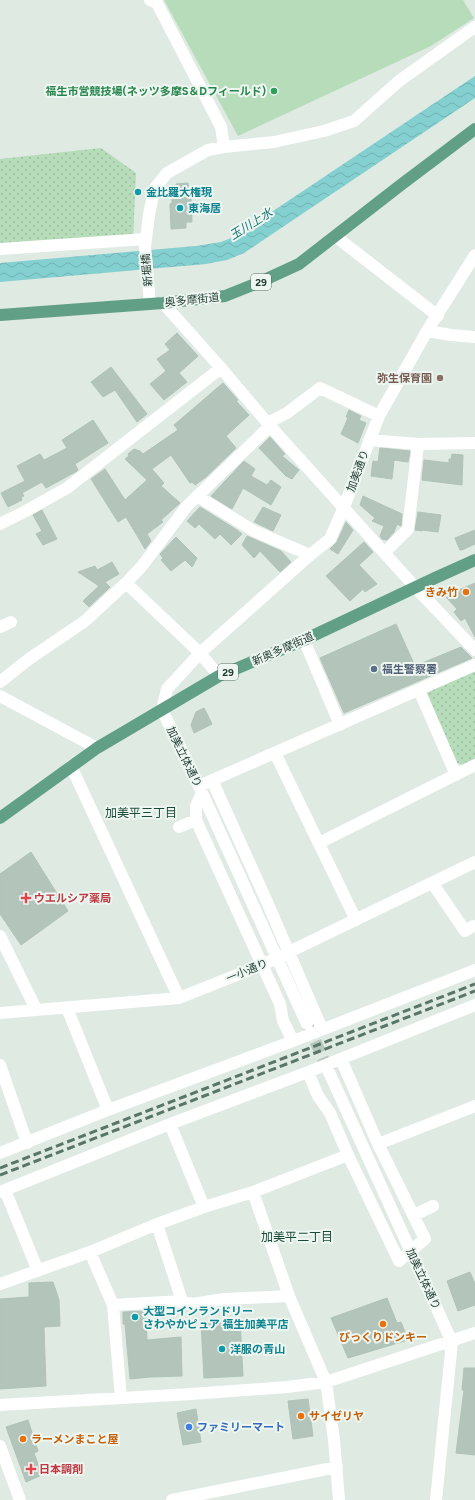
<svg xmlns="http://www.w3.org/2000/svg" width="475" height="1500" font-family="Figtree,'Noto Sans JP',sans-serif">
  <defs>
    <pattern id="park-dots" width="8" height="8" patternUnits="userSpaceOnUse"><rect width="8" height="8" fill="#b6dcba"/><path d="M2 2h.1M6 6h.1" fill="none" stroke="#9cbea0" stroke-width="1.8" stroke-linecap="round"/></pattern>
    <pattern id="water-waves" width="16" height="10" patternUnits="userSpaceOnUse"><rect width="16" height="10" fill="#84d0d0"/><path d="M0 5q4-4 8 0t8 0" fill="none" stroke="#72b3b3"/></pattern>
  </defs>
  <rect width="100%" height="100%" fill="#deeae2"/>
  <path fill="#b6dcba" d="M164,0h299l11,18 -43,28 -193,90z"/>
  <path fill="url(#park-dots)" d="M101,148l35,25 -3,67 -133,9v-90z
    M475,669v90l-12,6 -6,-2 -31,-68 2,-7z"/>
  <path fill="url(#water-waves)" d="M475,76v22l-231,155 -17,7 -21,4 -206,18v-19l196,-17 25,-4 13,-5z"/>
  <path fill="#b3c4bb" stroke="#b0c3b8" d="M188,183l1,15h2l1,24h-6v6l-15,1 -1,-25 2,-1v-5h5l-1,-14z
    M177,333l21,23 -19,17 8,9 -23,18 -14,-16 16,-13 -9,-12 13,-9 -5,-6z
    M111,367l36,47 -10,8 -22,-32 -12,7 -12,-15z
    M223,383l15,17 -2,1 13,14 -23,21 10,12 -30,29 -11,8 -3,-3 -2,1 -19,-28 -19,14 12,14 -3,3 19,17 -19,17 2,2 -16,12 4,7 -6,8 -19,-32 -8,5 -27,-43 14,-10 20,31 22,-20 -22,-21 4,-3 -1,-2 6,-5 6,2 3,3 35,-24 -4,-5z
    M349,410l12,6 -2,4 7,3 -8,20 -17,-9 7,-16 -2,-1z
    M93,420l15,23 -33,21 3,6 -1,1 -31,17 -4,-6 -20,11 2,3 -3,1 1,3 -14,7 -7,-14 24,-12 -8,-15 23,-12 4,6 23,-12 -5,-8z
    M270,437l15,17 -3,2 17,14 -7,9 -6,-3 -27,-28z
    M380,448l30,3 -2,11 -14,-2 -2,19 -21,-3 2,-15 5,1z
    M452,454l11,1 -1,30 -40,-5 2,-20 25,3v-4h2z
    M244,461l11,8 -4,7 16,9 4,-5 10,7 -10,18 -28,-17 -11,21 -21,-13z
    M363,496l39,18 -1,12 -4,-2 -3,8 -7,8 -5,-1 -2,-3 4,-10 -12,-5 3,-3 -15,-13z
    M200,507l37,23 5,4 -11,11 -11,-11 -5,5 -16,-15 -4,4 -8,-7z
    M263,507l18,8 -8,16 -19,-9z
    M42,510l15,29 -14,6 -7,-11 6,-3 -9,-16z
    M418,512l23,3 -3,17 -16,-2v1l-7,-1z
    M346,522l7,8 -15,24 -8,-5 7,-7z
    M475,530v14l-13,6h-2l-5,-12z
    M247,536l34,15 10,11 -11,10 -20,-21 -6,7 -12,-13z
    M176,537l21,21 -5,9 -7,-7 -14,11 -10,-11 2,-2 -3,-4z
    M364,542l9,10 -14,13 18,19 -12,8 -2,-3 -13,12 -24,-25z
    M112,562l7,12 -14,8 5,5 -21,20 -6,-6 17,-16 -1,1 -21,-14 17,-6 2,4z
    M475,583v54l-10,-19 -4,3 -7,-9 3,-3 -12,-13z
    M396,624l19,42 46,-19 11,11 -128,55 -24,-55z
    M204,708l8,16 -18,9 -3,-8 5,-13z
    M31,852l37,59 -47,34 -21,-31v-40z
    M470,1272l5,12v21l-17,6 -11,-30z
    M53,1282l6,18 1,26 -16,1 2,59 -46,3v-90l29,-2v-14z
    M387,1298l10,25 4,-1 7,18 -60,18 -17,-40z
    M146,1311l1,29 34,-3 1,39 -32,1 -20,2 -5,-55h-2v-12z
    M240,1320l3,56 -39,2 -3,-56z
    M464,1368h11v87l-19,-2 8,-63h-2z
    M308,1399l5,37 -20,3 -5,-38z
    M196,1409l5,33 -18,3 -6,-32z
    M28,1420l10,31 -4,2 8,22 -16,7 -20,-55z"/>
  <g fill="none" stroke-linecap="round" stroke-linejoin="round">
    <path stroke="#b8c7be" stroke-width="12" stroke-dasharray="12 6" stroke-linecap="butt" d="M308,1025l21,47"/>
    <path stroke="#fff" stroke-width="12" d="M150,0l7,3 64,124 3,20
      M335,236l103,80
      M0,249l146,-10
      M150,303l-5,-56 4,-32 5,-26 13,-16 41,-23 16,-3 50,-5 50,-11 30,-10 45,-40 76,-54
      M163,303l58,65 49,58 145,161 60,63
      M427,331l24,4 24,2
      M369,440l49,4 57,-1
      M197,496l57,35 56,24
      M0,524l24,-12 43,-24 154,-120
      M385,552l23,-23 10,-85
      M126,583l74,70 19,23
      M0,627l11,-5
      M304,640l36,85
      M0,682l29,-23 56,-38 41,-38 16,-17 45,-60 83,-80 3,-6 14,-7 33,-25 59,28
      M419,690l37,85
      M0,696l97,52
      M275,753l81,167
      M71,766l108,232
      M212,780l55,122 55,127
      M199,786l276,-121
      M202,793l-6,13v14l84,184 3,17 10,20
      M179,827l17,-7
      M319,843l156,-78
      M433,884l32,47 8,-5
      M0,936l36,73
      M67,1008l41,102
      M0,1013l179,-15 83,-33 213,-103
      M307,1024l-108,-238 -37,-76 5,-21 33,-36 110,-98 20,-16 14,-32 35,-91 48,-85 48,-76
      M0,1065l27,78
      M308,1072l10,24 12,17 18,42 51,106 26,-22 -47,-95 -37,-85
      M329,1072l123,270 -16,158
      M170,1124l34,83
      M378,1144l97,-38
      M0,1153l108,-43 185,-69 182,-71
      M5,1190l33,81
      M0,1192l170,-68 138,-52 167,-67
      M253,1192l36,104 37,86 8,58 5,60
      M414,1215l19,-9
      M157,1224l25,77
      M90,1252l23,53 8,93
      M0,1284l90,-32 67,-28 47,-17 49,-15 95,-37
      M113,1305l69,-4 10,3 33,-5 64,-3
      M0,1405l191,-11 96,-7 39,-5 149,-49
      M0,1446l20,54
      M172,1500l165,-33"/>
    <path stroke="#61a086" stroke-width="12" d="M0,315l163,-12 62,-7 35,-14 39,-18 103,-80 73,-55
      M0,818l97,-70 122,-72 85,-36 131,-62 40,-18"/>
    <path stroke="#597569" stroke-width="3" stroke-dasharray="8 4" stroke-linecap="butt" d="M0,1168l475,-184
      M0,1175l475,-184"/>
  </g>
  <circle fill="#2e9e5b" stroke="#eef6f1" stroke-width="1.5" cx="274" cy="91" r="4"/>
  <g fill="#0f9aa8" stroke="#eef6f1" stroke-width="1.5">
    <circle cx="138" cy="192" r="4"/>
    <circle cx="180" cy="208" r="4"/>
    <circle cx="135" cy="1317" r="4"/>
    <circle cx="222" cy="1349" r="4"/>
  </g>
  <circle fill="#8d6e63" stroke="#eef6f1" stroke-width="1.5" cx="440" cy="378" r="4"/>
  <g fill="#e8710a" stroke="#eef6f1" stroke-width="1.5">
    <circle cx="466" cy="592" r="4"/>
    <circle cx="383" cy="1324" r="4"/>
    <circle cx="301" cy="1416" r="4"/>
    <circle cx="23" cy="1439" r="4"/>
  </g>
  <circle fill="#5c6f8a" stroke="#eef6f1" stroke-width="1.5" cx="374" cy="669" r="4"/>
  <g fill="#e0444e" stroke="#eef6f1" stroke-width="1.5">
    <path d="M24 892h4v4h4v4h-4v4h-4v-4h-4v-4h4z"/>
    <path d="M29 1463h4v4h4v4h-4v4h-4v-4h-4v-4h4z"/>
  </g>
  <circle fill="#3f7fe0" stroke="#eef6f1" stroke-width="1.5" cx="189" cy="1427" r="4"/>
  <g text-anchor="middle" dominant-baseline="central" stroke-width="4" stroke-linejoin="round" paint-order="stroke">
    <g fill="#eef6f1" stroke="#5d7268" stroke-width="1">
      <rect x="251" y="274" width="20" height="16" rx="3"/>
      <rect x="218" y="664" width="20" height="16" rx="3"/>
    </g>
    <g font-size="10" font-weight="bold" fill="#1f392e">
      <text x="261" y="282">29</text>
      <text x="228" y="672">29</text>
    </g>
    <g font-size="11" font-weight="bold" fill="#27864d" stroke="#eef6f1" text-anchor="end">
      <text x="266" y="91">福生市営競技場(ネッツ多摩S＆Dフィールド)</text>
    </g>
    <g font-size="11" font-weight="bold" fill="#0d838f" stroke="#eef6f1" text-anchor="start">
      <text x="146" y="192">金比羅大権現</text>
      <text x="188" y="208">東海居</text>
      <text x="143" y="1311">大型コインランドリー<tspan x="143" dy="13">さわやかピュア 福生加美平店</tspan></text>
      <text x="230" y="1349">洋服の青山</text>
    </g>
    <g font-size="11" fill="#1f392e" stroke="#eef6f1">
      <text transform="translate(147 270) rotate(-95)">新堀橋</text>
      <text transform="translate(192 300) rotate(-6)">奥多摩街道</text>
      <text transform="translate(358 471) rotate(-70)">加美通り</text>
      <text transform="translate(283 649) rotate(-24)">新奥多摩街道</text>
      <text transform="translate(184 757) rotate(64)">加美立体通り</text>
      <text transform="translate(247 971) rotate(-22)">一小通り</text>
      <text transform="translate(423 1279) rotate(65)">加美立体通り</text>
    </g>
    <g font-size="11" font-weight="bold" fill="#785e54" stroke="#eef6f1" text-anchor="end">
      <text x="432" y="378">弥生保育園</text>
    </g>
    <g font-size="11" font-weight="bold" fill="#c56008" stroke="#eef6f1" text-anchor="start">
      <text x="458" y="592" text-anchor="end">きみ竹</text>
      <text x="383" y="1337" text-anchor="middle">びっくりドンキー</text>
      <text x="309" y="1416">サイゼリヤ</text>
      <text x="31" y="1439">ラーメンまこと屋</text>
    </g>
    <g font-size="11" font-weight="bold" fill="#4e5e75" stroke="#eef6f1" text-anchor="start">
      <text x="382" y="669">福生警察署</text>
    </g>
    <g font-size="11" font-weight="bold" fill="#be3a42" stroke="#eef6f1" text-anchor="start">
      <text x="34" y="898">ウエルシア薬局</text>
      <text x="39" y="1469">日本調剤</text>
    </g>
    <g font-size="11" font-weight="bold" fill="#366cbe" stroke="#eef6f1" text-anchor="start">
      <text x="197" y="1427">ファミリーマート</text>
    </g>
    <g font-size="12" font-style="italic" fill="#197475" stroke="#eef6f1">
      <text transform="translate(251 224) rotate(-32)">玉川上水</text>
    </g>
    <g font-size="12" fill="#1b4b38" stroke="#eef6f1">
      <text x="141" y="813">加美平三丁目</text>
      <text x="297" y="1237">加美平二丁目</text>
    </g>
  </g>
</svg>
